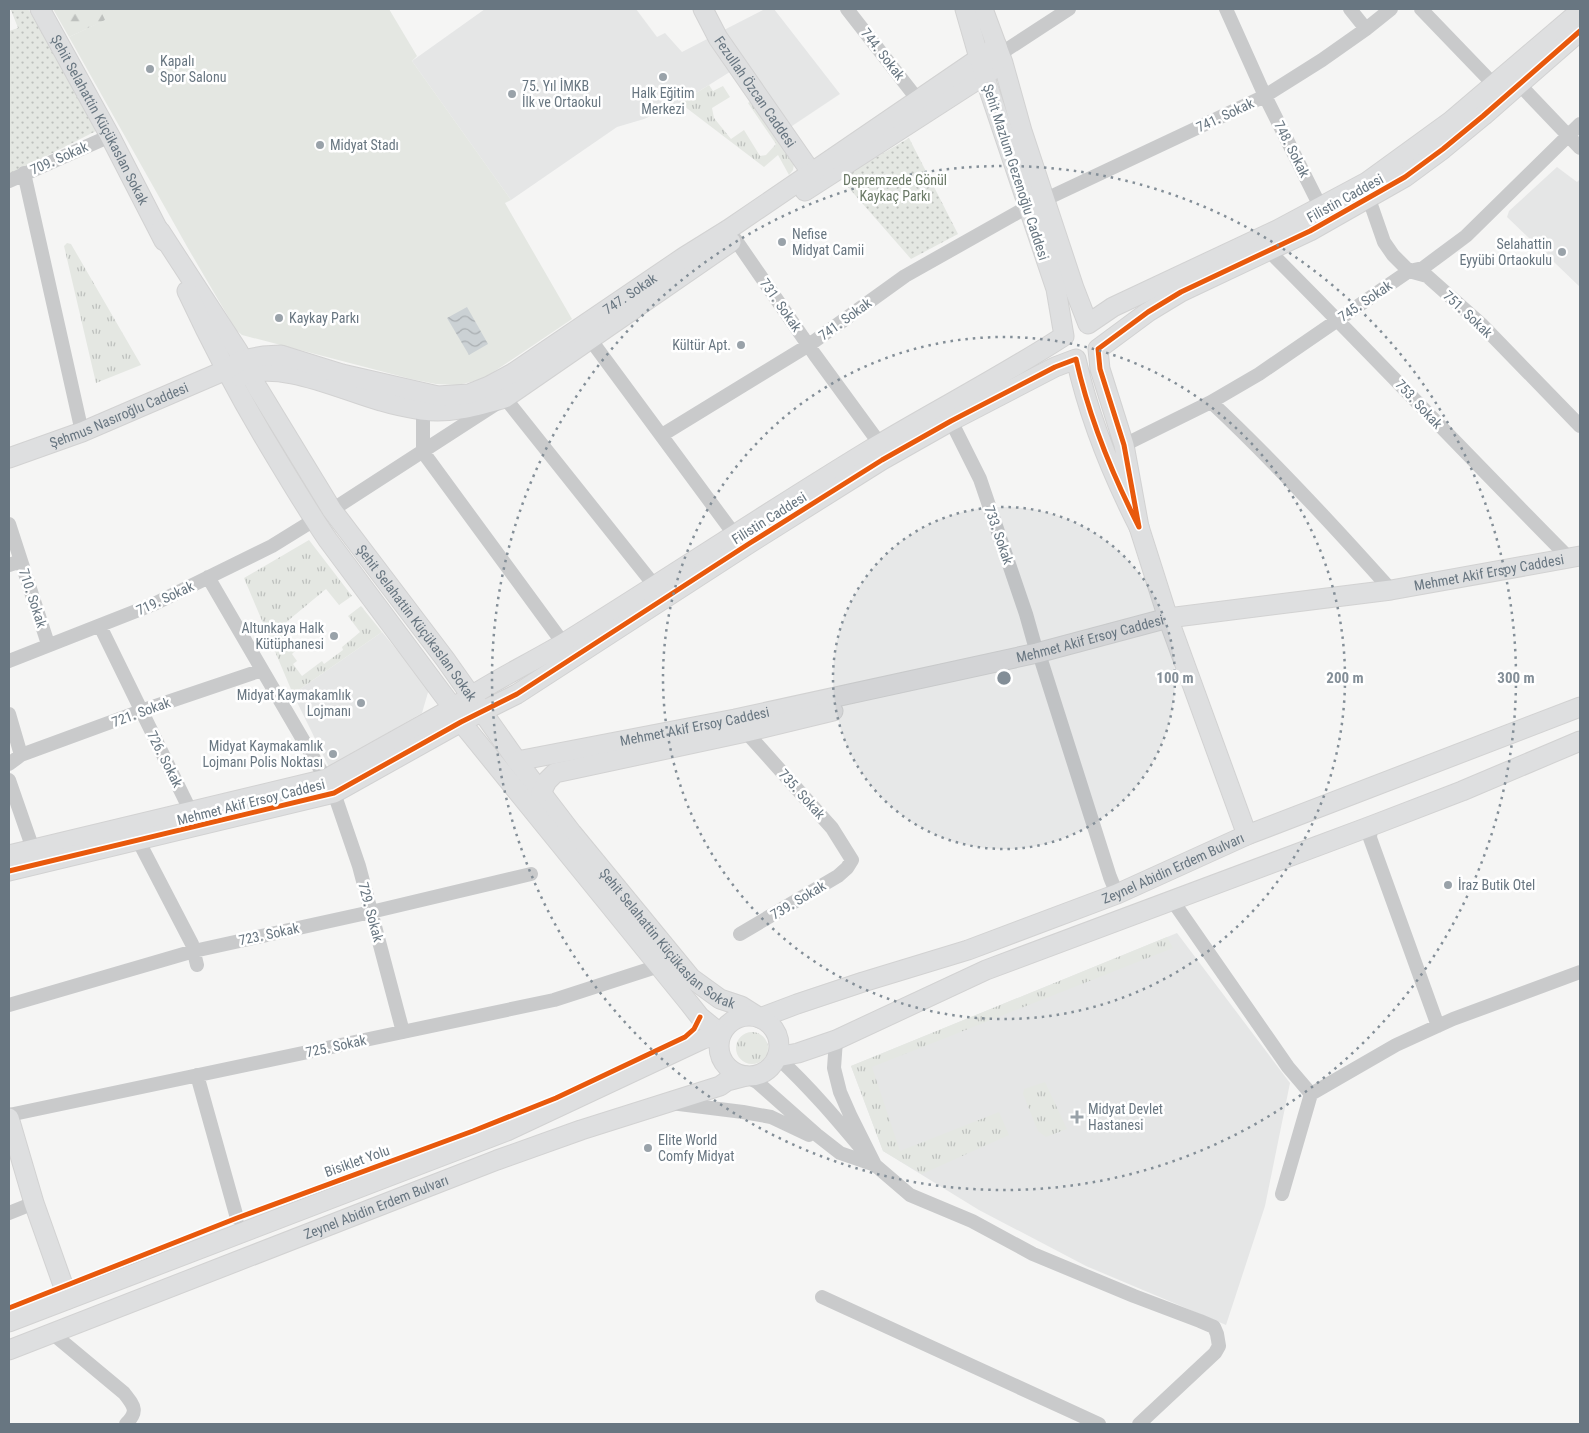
<svg xmlns="http://www.w3.org/2000/svg" width="1589" height="1433" font-family="'Roboto Condensed',sans-serif">
  <defs>
    <pattern id="grass-tufts" width="24" height="20" patternUnits="userSpaceOnUse" patternTransform="scale(1.25)"><rect width="24" height="20" fill="#e4e7e2"/><path d="M3 7l-1-3M5 7V3M7 7l1-3M15 17l-1-3M17 17v-4M19 17l1-3" fill="none" stroke="#bdc0bd"/></pattern>
    <pattern id="forest-firs" width="22" height="20" patternUnits="userSpaceOnUse" patternTransform="scale(1.25)"><rect width="22" height="20" fill="#e4e7e2"/><path d="M5 1l3.5 6h-7zM16 11l3.5 6h-7z" fill="#bdc0bd"/></pattern>
    <pattern id="park-dots" width="8" height="8" patternUnits="userSpaceOnUse" patternTransform="scale(1.25)"><rect width="8" height="8" fill="#e4e7e2"/><path d="M2 2h.1M6 6h.1" fill="none" stroke="#bdc0bd" stroke-width="1.8" stroke-linecap="round"/></pattern>
    <pattern id="water-waves" width="16" height="10" patternUnits="userSpaceOnUse" patternTransform="scale(1.25)"><rect width="16" height="10" fill="#cbd1d4"/><path d="M0 5q4-4 8 0t8 0" fill="none" stroke="#a9aeb1"/></pattern>
  </defs>
  <rect width="100%" height="100%" fill="#f5f5f4"/>
  <path fill="#e5e6e6" d="M485,9h151l21,28 8,-4 17,19 29,-15 22,33 -53,33 -36,16 -27,8 -106,73 -99,-139z
    M765,9h9l66,85 -51,34 -65,-98z
    M1557,167l20,15 3,-3v108l-73,-70 2,-6z
    M382,632l47,57 -7,24 -93,54 -36,-73z
    M1177,933l113,150 -25,123 -39,119 -140,-59 -107,-56 -96,-59 -32,-85z"/>
  <path fill="url(#grass-tufts)" d="M709,85l4,6 10,-5 7,11 -18,11 2,10 17,21 13,-9 16,26 6,-1 10,-11 -28,-41 6,-4 41,60 -2,11 -4,5 -11,-20 -14,12 -84,-64z
    M67,243l4,1 70,121 -45,18 -32,-137z
    M309,540l43,56 -13,9 -13,-16 -48,40 18,21 -4,4 5,7 -4,3 9,12 20,-15 2,3 19,-14 -1,-3 18,-15 -12,-16 13,-10 21,26 -89,62 -49,-116z
    M1167,937l6,11 -301,119 28,84 99,-39 10,23 -87,39 -39,-23 -32,-85z
    M736 1048a16 16 0 1 1 32 0a16 16 0 1 1-32 0Z
    M1045,1082l22,47 -21,8 -8,-6 -15,-37 1,-5z"/>
  <path fill="url(#forest-firs)" d="M53,9h47l6,11 -37,17z"/>
  <path fill="url(#park-dots)" d="M28,9l70,121 -89,45v-144l9,-3 -7,-18z
    M909,138l49,96 -47,25 -63,-72 -1,-8 4,-7z"/>
  <path fill="#e4e7e2" d="M100,9h289l28,47 -5,5 99,139 -6,3 67,116 -89,60 -25,6 -22,-1 -25,-5 -169,-44 -6,-5 -47,-80 -120,-213 36,-17z"/>
  <path fill="url(#water-waves)" d="M467,307l21,37 -19,11 -22,-37z"/>
  <g fill="none" stroke-linecap="round" stroke-linejoin="round">
    <defs>
      <g id="secondary">
        <path id="s1" d="M40,9l70,127 54,105"/>
        <path id="s2" d="M703,9l15,29 93,134"/>
        <path d="M983,9l20,54 19,68 52,157 14,36 25,-17 166,-78 88,-47 84,-61 129,-110"/>
        <path d="M805,191l189,-122"/>
        <path id="s3" d="M160,231l78,120 19,36 75,123 113,149 72,102 55,72 119,145 29,21 21,7 19,12 37,-14 66,-22 105,-32 149,-56 130,-59 333,-128"/>
        <path d="M187,291c27,58 57,114 90,168 17,28 33,55 51,81l125,168 8,14 228,281 11,14 21,17"/>
        <path d="M240,377c36,-19 104,14 141,24 13,4 28,7 41,9 29,4 56,-4 83,-12l226,-156"/>
        <path id="s4" d="M9,458l73,-26 144,-62 16,-10 21,-4 18,-1 61,19 96,22 31,-2 20,-8 24,-13 171,-116 45,-28 268,-183"/>
        <path d="M1139,527l29,91 79,217"/>
        <path id="s5" d="M517,761l218,-42 302,-66 131,-35 223,-28 189,-34"/>
        <path d="M541,793l6,-12 8,-8 191,-41 87,-21"/>
        <path d="M9,855l317,-76 127,-71c35,-25 74,-43 111,-65 105,-65 208,-134 314,-198 62,-37 126,-70 186,-109l-8,-47 -72,-214 -19,-66"/>
        <path d="M9,871l325,-78 127,-71 56,-28 233,-151 132,-83 69,-39 104,-54 21,-8c13,58 36,115 63,168l-15,-82 -24,-76 -2,-20 50,-37 33,-20 129,-61 95,-54 38,-28 40,-33 97,-85"/>
        <circle cx="749" cy="1046" r="30"/>
        <path d="M777,1057l21,-4 38,-13 150,-70 385,-144 91,-35 118,-50"/>
        <path d="M9,1118l25,85 34,96"/>
        <path d="M9,1322l498,-191 196,-92 18,-5"/>
        <path id="s6" d="M9,1350l488,-190 84,-30 139,-44 7,-5 19,-5"/>
      </g>
    </defs>
    <use href="#secondary" stroke="#d2d2d2" stroke-width="21"/>
    <path stroke="#c9cacb" stroke-width="14" d="M847,9l71,91
      M1226,9l39,87 56,112
      M1350,9l16,20
      M1421,9l78,81
      M1000,54l69,-45
      M1519,84l61,64
      M24,173l58,259
      M9,181l101,-45
      M1046,199l219,-103 57,-36 44,-31 25,-20
      M1369,199l15,43 9,13 16,16 18,5 54,48 99,102
      M735,239l80,116 65,89
      M1269,251c101,101 199,205 300,307
      M590,339l144,195
      M1211,402c64,60 122,123 180,188
      M423,410v42l140,191
      M951,421l29,58 46,135 11,39
      M662,435l147,-90 96,-69 124,-70
      M1124,445l87,-43 48,-28 150,-103 14,-3 43,-32 114,-112
      M332,510l173,-112 149,187
      M9,524l39,120
      M9,565l12,-4
      M208,577l126,216 25,73 44,166
      M100,626l91,186
      M9,661l145,-57 118,-58 42,-26
      M1042,663l68,214 7,17
      M9,714l12,41 -12,9
      M21,755l120,-44 121,-41
      M9,780l24,69
      M1371,826l-1,12 68,188
      M138,840l54,104 5,21
      M1172,900l116,167 23,27 -29,100
      M740,934l98,-58 9,-8 5,-8 -20,-32 -86,-96
      M9,1005l185,-54 177,-39 160,-38
      M836,1040l-2,28 6,24 11,25 24,48 35,30 62,26 61,33 101,42 66,25 14,6 3,7 2,12 -4,7 -76,71
      M197,1075l40,143
      M746,1076l11,6 60,53 23,18 35,12c-31,-37 -62,-75 -98,-108
      M1311,1094l85,-49 57,-26 127,-47
      M671,1103l72,9 28,5 38,18
      M9,1115l545,-115 105,-34
      M9,1213l25,-10
      M822,1297l277,127
      M52,1333l72,60c10,13 15,18 2,31"/>
    <use href="#secondary" stroke="#dedfe0" stroke-width="19"/>
    <defs>
      <path id="cycleway" d="M9,871l325,-78 127,-71 56,-28 233,-151 132,-83 69,-39 104,-54 21,-8c13,58 36,115 63,168l-15,-82 -24,-76 -2,-20 50,-37 33,-20 129,-61 95,-54 38,-28 40,-33 97,-85
        M9,1308l228,-90 236,-87 83,-33 129,-61 9,-8 6,-12"/>
    </defs>
    <use href="#cycleway" stroke="#fff" stroke-width="8"/>
    <use href="#cycleway" stroke="#e8590c" stroke-width="5"/>
  </g>
  <circle cx="1004" cy="678" r="171" fill="#838e97" fill-opacity=".12"/>
  <g fill="none" stroke="#838e97" stroke-width="2.5" stroke-dasharray="2.5 5">
    <circle cx="1004" cy="678" r="171"/>
    <circle cx="1004" cy="678" r="341"/>
    <circle cx="1004" cy="678" r="512"/>
  </g>
  <g fill="#99a2a9" stroke="#fff" stroke-width="2">
    <circle cx="150" cy="69" r="5"/>
    <circle cx="663" cy="77" r="5"/>
    <circle cx="512" cy="94" r="5"/>
    <circle cx="320" cy="145" r="5"/>
    <circle cx="782" cy="242" r="5"/>
    <circle cx="1562" cy="252" r="5"/>
    <circle cx="279" cy="318" r="5"/>
    <circle cx="741" cy="345" r="5"/>
    <circle cx="334" cy="636" r="5"/>
    <circle cx="361" cy="703" r="5"/>
    <circle cx="333" cy="754" r="5"/>
    <circle cx="1448" cy="885" r="5"/>
    <path d="M1074.5 1109.5h5v5h5v5h-5v5h-5v-5h-5v-5h5z"/>
    <circle cx="648" cy="1148" r="5"/>
  </g>
  <g text-anchor="middle" dominant-baseline="central" stroke-width="5" stroke-linejoin="round" paint-order="stroke">
    <g font-size="14" fill="#687681" stroke="#fff">
      <text transform="translate(883 54) rotate(52)">744. Sokak</text>
      <text stroke="none"><textPath href="#s2" startOffset="98">Fezullah Özcan Caddesi</textPath></text>
      <text transform="translate(1225 115) rotate(-25)">741. Sokak</text>
      <text stroke="none"><textPath href="#s1" startOffset="126">Şehit Selahattin Küçükaslan Sokak</textPath></text>
      <text transform="translate(1292 149) rotate(63)">748. Sokak</text>
      <text transform="translate(59 158) rotate(-24)">709. Sokak</text>
      <text transform="translate(1016 172) rotate(72)">Şehit Mazlum Gezenoğlu Caddesi</text>
      <text transform="translate(1345 198) rotate(-29)">Filistin Caddesi</text>
      <text stroke="none"><textPath href="#s4" startOffset="676">747. Sokak</textPath></text>
      <text transform="translate(1365 301) rotate(-34)">745. Sokak</text>
      <text transform="translate(781 305) rotate(55)">731. Sokak</text>
      <text transform="translate(1468 314) rotate(43)">751. Sokak</text>
      <text transform="translate(845 319) rotate(-36)">741. Sokak</text>
      <text transform="translate(1419 404) rotate(47)">753. Sokak</text>
      <text stroke="none"><textPath href="#s4" startOffset="118">Şehmus Nasıroğlu Caddesi</textPath></text>
      <text transform="translate(769 518) rotate(-32)">Filistin Caddesi</text>
      <text transform="translate(999 535) rotate(71)">733. Sokak</text>
      <text stroke="none"><textPath href="#s5" startOffset="991">Mehmet Akif Ersoy Caddesi</textPath></text>
      <text transform="translate(33 598) rotate(72)">710. Sokak</text>
      <text transform="translate(165 598) rotate(-25)">719. Sokak</text>
      <text stroke="none"><textPath href="#s3" startOffset="469">Şehit Selahattin Küçükaslan Sokak</textPath></text>
      <text stroke="none"><textPath href="#s5" startOffset="586">Mehmet Akif Ersoy Caddesi</textPath></text>
      <text transform="translate(141 712) rotate(-20)">721. Sokak</text>
      <text stroke="none"><textPath href="#s5" startOffset="181">Mehmet Akif Ersoy Caddesi</textPath></text>
      <text transform="translate(165 759) rotate(63)">726. Sokak</text>
      <text transform="translate(802 794) rotate(48)">735. Sokak</text>
      <text transform="translate(251 802) rotate(-14)">Mehmet Akif Ersoy Caddesi</text>
      <text stroke="none"><textPath href="#s3" startOffset="1438">Zeynel Abidin Erdem Bulvarı</textPath></text>
      <text transform="translate(798 900) rotate(-31)">739. Sokak</text>
      <text transform="translate(371 912) rotate(75)">729. Sokak</text>
      <text transform="translate(269 934) rotate(-12)">723. Sokak</text>
      <text stroke="none"><textPath href="#s3" startOffset="874">Şehit Selahattin Küçükaslan Sokak</textPath></text>
      <text transform="translate(336 1046) rotate(-12)">725. Sokak</text>
      <text transform="translate(357 1161) rotate(-20)">Bisiklet Yolu</text>
      <text stroke="none"><textPath href="#s6" startOffset="394">Zeynel Abidin Erdem Bulvarı</textPath></text>
    </g>
    <g font-size="14" fill="#687681" stroke="#fff" text-anchor="start">
      <text x="160" y="61">Kapalı<tspan x="160" dy="16">Spor Salonu</tspan></text>
      <text x="522" y="86">75. Yıl İMKB<tspan x="522" dy="16">İlk ve Ortaokul</tspan></text>
      <text x="663" y="93" text-anchor="middle">Halk Eğitim<tspan x="663" dy="16">Merkezi</tspan></text>
      <text x="330" y="145">Midyat Stadı</text>
      <text x="792" y="234">Nefise<tspan x="792" dy="16">Midyat Camii</tspan></text>
      <text x="1552" y="244" text-anchor="end">Selahattin<tspan x="1552" dy="16">Eyyübi Ortaokulu</tspan></text>
      <text x="289" y="318">Kaykay Parkı</text>
      <text x="731" y="345" text-anchor="end">Kültür Apt.</text>
      <text x="324" y="628" text-anchor="end">Altunkaya Halk<tspan x="324" dy="16">Kütüphanesi</tspan></text>
      <text x="351" y="695" text-anchor="end">Midyat Kaymakamlık<tspan x="351" dy="16">Lojmanı</tspan></text>
      <text x="323" y="746" text-anchor="end">Midyat Kaymakamlık<tspan x="323" dy="16">Lojmanı Polis Noktası</tspan></text>
      <text x="1458" y="885">İraz Butik Otel</text>
      <text x="1088" y="1109">Midyat Devlet<tspan x="1088" dy="16">Hastanesi</tspan></text>
      <text x="658" y="1140">Elite World<tspan x="658" dy="16">Comfy Midyat</tspan></text>
    </g>
    <g font-size="14" fill="#6a7966" stroke="#fff">
      <text x="895" y="180">Depremzede Gönül<tspan x="895" dy="16">Kaykaç Parkı</tspan></text>
    </g>
  </g>
  <circle cx="1004" cy="678" r="8" fill="#838e97" stroke="#fff" stroke-width="2.5"/>
  <g font-size="15" text-anchor="middle" font-weight="bold" fill="#838e97" stroke="#fff" stroke-width="5" stroke-linejoin="round" paint-order="stroke">
    <text x="1175" y="683">100 m</text>
    <text x="1345" y="683">200 m</text>
    <text x="1516" y="683">300 m</text>
  </g>
  <rect width="1589" height="1433" fill="none" stroke="#687681" stroke-width="20"/>
</svg>
